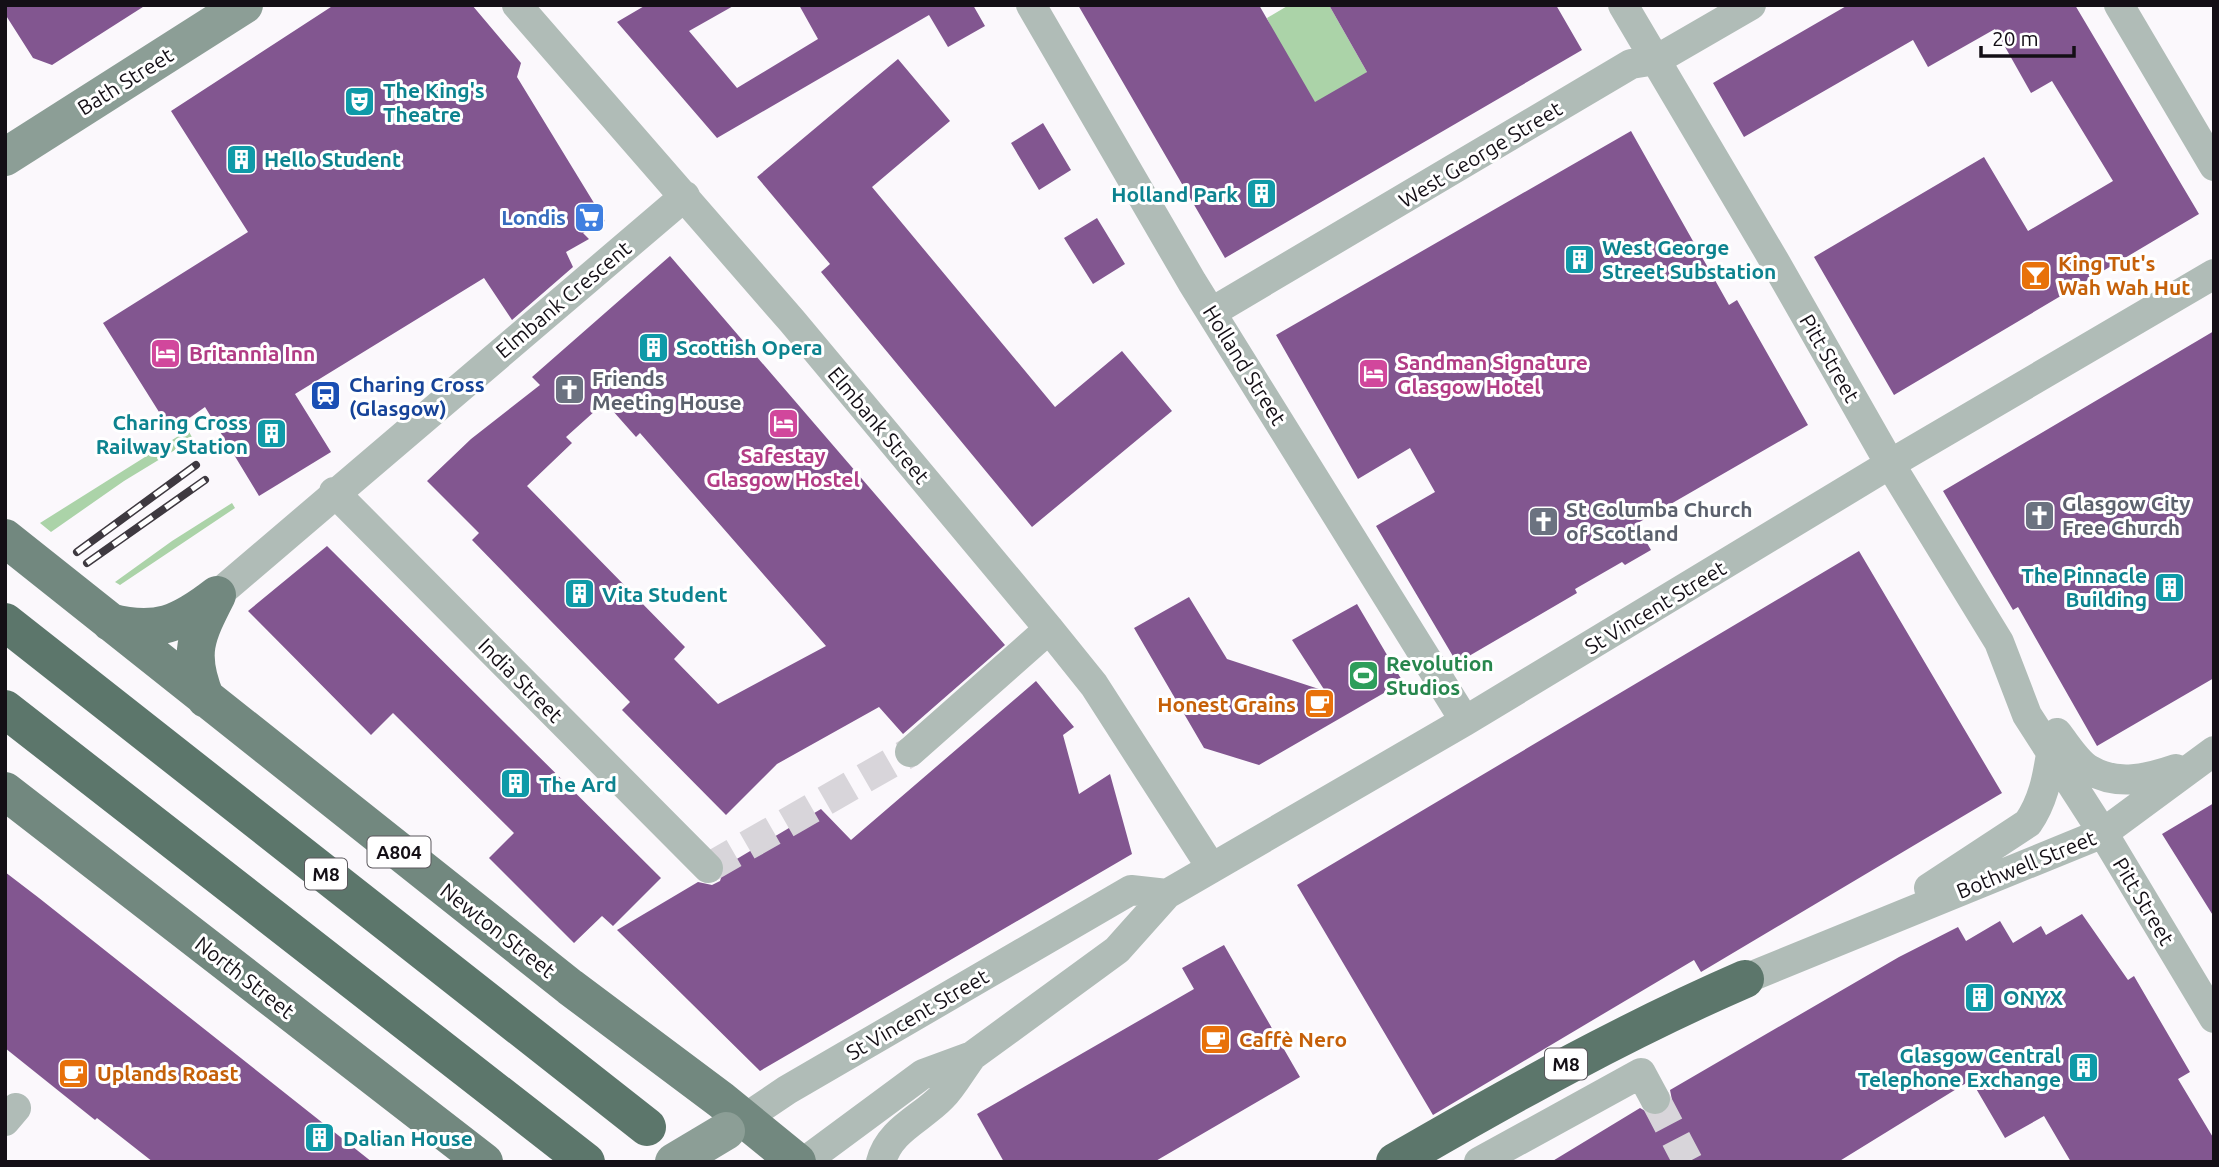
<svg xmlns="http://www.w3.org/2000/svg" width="2219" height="1167" font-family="Ubuntu,sans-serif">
  <rect width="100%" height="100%" fill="#fbf8fc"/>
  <path fill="#abd3a8" d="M1289,5h40l38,67 -50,58 -50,-112z
    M188,430l5,9 -69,42 -73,51 -11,-9z
    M232,503l3,5 -115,77 -5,-3 57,-41z"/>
  <path fill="#825690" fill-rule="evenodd" d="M5,5h141l-94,60 -19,-7 -28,-44z
    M334,5h138l49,58 -4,14 88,144 -22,12 6,6 -23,13 7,15 -61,53 -28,-42 -189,116 36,58 -72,44 -54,-89 -34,24 -68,-108 145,-91 -77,-121z
    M646,5h89l-46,26 48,57 81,-49 -19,-34h174l12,21 -37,21 -19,-32 -212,123 -100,-116z
    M1078,5h181l56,97 52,-30 -38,-67h227l26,45 -357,208z
    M1848,5h227l124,209 -305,181 -80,-138 170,-100 44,74 85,-50 -61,-100 -21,12 -36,-64 -67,38 -15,-27 -169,97 -31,-54z
    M898,59l52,62 -78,66 183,220 67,-56 50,60 -140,116 -211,-255 9,-8 -73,-87z
    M1043,123l28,47 -32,20 -28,-47z
    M1631,131l98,174 8,-5 71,125 -172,99 15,26 -26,15 -3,-3 -47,27 2,4 -120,70 -81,-137 59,-34 -25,-44 -52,31 -82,-144z
    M1097,218l28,46 -32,20 -29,-46z
    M670,256l335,389 -102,89 -24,-27 -102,57 -51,51 -104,-105 8,-8 -158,-162 7,-7 -52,-52 44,-42 69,-54 -8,-8zM605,402l31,35 4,-4 186,213 -108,58 -44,-45 11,-12 -158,-161 45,-43 -6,-6z
    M2214,331v347l-117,68 -79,-139 -5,3 -70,-119z
    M327,546l334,332 -48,48 -11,-10 -28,27 -85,-85 25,-25 -121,-120 -22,22 -123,-124z
    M1859,551l143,242 -301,179 -7,-12 -261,155 -136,-230z
    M1189,597l38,62 98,32 -33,-51 65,-36 46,78 -144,83 -55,-17 -70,-120z
    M1036,681l38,46 -11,8 16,59 31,-20 22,80 -372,217 -143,-141 81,-48 14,3 8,-4 5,-15 96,-57 30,31z
    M2214,803v114l-52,-83z
    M5,872l34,26 333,264h-219l-56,-44 -2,2 -90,-72z
    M2082,914l46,66 6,-4 56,96 -12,7 36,60v23h-143l-27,-46 -39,22 -34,-58 -133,82h-287l89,-54 14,8 10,-2 8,-14 -2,-10 229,-133 59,-30 8,14 34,-20 13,22 28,-17 5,9z
    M1224,945l76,132 -146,85h-150l-27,-48 217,-125 -12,-21z"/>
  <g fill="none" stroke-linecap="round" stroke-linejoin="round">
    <path stroke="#d8d5da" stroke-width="30" stroke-dasharray="30 15" stroke-linecap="butt" d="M708,868l202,-116
      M1655,1099l33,63"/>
    <path stroke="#b0bcb7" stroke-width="30" d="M517,5l275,316 257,308 45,56 117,182
      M1031,5l161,277 273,439
      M1623,5l152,257 115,202 109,178 28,73 76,118 111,185
      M2119,5l95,161
      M1212,312l419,-248 25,-4 95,-55
      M334,492l374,376
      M217,595l468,-399
      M2057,733c9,11 20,30 33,37 27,16 57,9 86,-1
      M910,752l139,-123
      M1929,888l99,-65c15,-22 19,-44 23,-69
      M1745,979l358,-146 111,-82
      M744,1119l43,-29 344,-200 36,4
      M5,1121l11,-13
      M804,1162l119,-88 49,-18 145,-106 50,-56 298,-173 425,-257 324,-190
      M881,1162c8,-32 40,-43 61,-65 11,-11 20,-28 30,-41
      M1479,1162l162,-89 14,26"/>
    <path stroke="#8c9e96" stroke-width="38" d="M5,157l239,-152"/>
    <path stroke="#72887f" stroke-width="38" d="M5,538l565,449 151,113 76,62
      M110,622c46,13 71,1 107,-27
      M206,699c-19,-45 -10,-63 11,-104
      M5,791l479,371"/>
    <path stroke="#5c766b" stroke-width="38" d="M5,622l642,505
      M5,709l581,453
      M1395,1162c114,-66 228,-130 350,-183"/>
    <defs>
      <path id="rail" d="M77,552l119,-87
        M87,563l118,-83"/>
    </defs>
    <use href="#rail" stroke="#3e3940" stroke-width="8"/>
    <use href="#rail" stroke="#fff" stroke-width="5" stroke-dasharray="16" stroke-linecap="butt"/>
    <path stroke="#8c9e96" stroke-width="38" d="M674,1162l52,-31"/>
  </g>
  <defs>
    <symbol id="theatre-square" viewBox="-11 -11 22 22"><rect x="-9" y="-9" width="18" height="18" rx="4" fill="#0f9aa8" stroke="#fff"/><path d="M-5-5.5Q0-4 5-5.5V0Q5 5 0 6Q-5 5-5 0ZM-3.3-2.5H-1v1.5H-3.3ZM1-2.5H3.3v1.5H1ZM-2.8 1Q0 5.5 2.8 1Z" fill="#fff"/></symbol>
    <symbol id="building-square" viewBox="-11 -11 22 22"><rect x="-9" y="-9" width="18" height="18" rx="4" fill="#0f9aa8" stroke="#fff"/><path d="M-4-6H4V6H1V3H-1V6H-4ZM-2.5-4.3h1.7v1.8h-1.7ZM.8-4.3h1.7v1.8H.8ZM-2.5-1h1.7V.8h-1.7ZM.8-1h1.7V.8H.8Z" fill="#fff"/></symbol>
    <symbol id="supermarket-square" viewBox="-11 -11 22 22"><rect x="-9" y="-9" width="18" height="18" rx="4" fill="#3f7fe0" stroke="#fff"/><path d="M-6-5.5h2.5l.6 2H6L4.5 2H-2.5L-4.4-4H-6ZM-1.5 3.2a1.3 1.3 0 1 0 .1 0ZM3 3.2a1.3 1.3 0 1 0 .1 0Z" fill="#fff"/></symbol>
    <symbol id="bar-square" viewBox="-11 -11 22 22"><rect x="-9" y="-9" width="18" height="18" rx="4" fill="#e8710a" stroke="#fff"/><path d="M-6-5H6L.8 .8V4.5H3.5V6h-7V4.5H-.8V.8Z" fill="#fff"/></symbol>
    <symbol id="hotel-square" viewBox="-11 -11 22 22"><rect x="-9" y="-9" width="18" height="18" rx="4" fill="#d1479c" stroke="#fff"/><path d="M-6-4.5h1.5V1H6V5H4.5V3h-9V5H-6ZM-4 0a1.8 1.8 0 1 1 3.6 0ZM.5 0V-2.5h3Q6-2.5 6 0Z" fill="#fff"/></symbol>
    <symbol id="church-square" viewBox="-11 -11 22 22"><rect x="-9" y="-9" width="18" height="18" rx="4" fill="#6b7280" stroke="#fff"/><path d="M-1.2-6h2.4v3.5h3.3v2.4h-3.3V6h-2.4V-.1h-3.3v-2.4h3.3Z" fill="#fff"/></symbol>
    <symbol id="station-square" viewBox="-11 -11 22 22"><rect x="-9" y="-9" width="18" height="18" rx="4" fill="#1a4fb4" stroke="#fff"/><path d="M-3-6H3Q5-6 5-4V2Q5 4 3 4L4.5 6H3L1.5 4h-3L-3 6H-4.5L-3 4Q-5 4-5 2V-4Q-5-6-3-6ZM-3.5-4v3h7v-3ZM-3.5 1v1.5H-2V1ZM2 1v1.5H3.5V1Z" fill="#fff"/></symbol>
    <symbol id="stadium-square" viewBox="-11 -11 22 22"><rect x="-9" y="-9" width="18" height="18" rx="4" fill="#2e9e5b" stroke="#fff"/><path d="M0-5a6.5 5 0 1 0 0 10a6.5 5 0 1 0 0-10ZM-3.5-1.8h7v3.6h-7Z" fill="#fff"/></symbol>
    <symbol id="cafe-square" viewBox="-11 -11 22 22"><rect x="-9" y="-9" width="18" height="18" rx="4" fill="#e8710a" stroke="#fff"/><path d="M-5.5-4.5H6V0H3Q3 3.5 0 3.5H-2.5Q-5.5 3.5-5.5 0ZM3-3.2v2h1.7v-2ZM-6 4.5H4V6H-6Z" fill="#fff"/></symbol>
  </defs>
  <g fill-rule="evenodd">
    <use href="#theatre-square" x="342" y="84" width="35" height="35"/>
    <use href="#building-square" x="224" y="142" width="35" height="35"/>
    <use href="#building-square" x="1244" y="176" width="35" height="35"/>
    <use href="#supermarket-square" x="572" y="200" width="35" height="35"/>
    <use href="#building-square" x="1562" y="242" width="35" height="35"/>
    <use href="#bar-square" x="2018" y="258" width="35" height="35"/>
    <use href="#building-square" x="636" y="330" width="35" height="35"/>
    <use href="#hotel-square" x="148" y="336" width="35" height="35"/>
    <use href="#hotel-square" x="1356" y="356" width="35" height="35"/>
    <use href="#church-square" x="552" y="372" width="35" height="35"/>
    <use href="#station-square" x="308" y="378" width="35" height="35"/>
    <use href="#hotel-square" x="766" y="406" width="35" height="35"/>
    <use href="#building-square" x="254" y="416" width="35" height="35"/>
    <use href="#church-square" x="2022" y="498" width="35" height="35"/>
    <use href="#church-square" x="1526" y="504" width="35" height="35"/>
    <use href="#building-square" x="2152" y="570" width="35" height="35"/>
    <use href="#building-square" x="562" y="576" width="35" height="35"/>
    <use href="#stadium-square" x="1346" y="658" width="35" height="35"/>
    <use href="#cafe-square" x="1302" y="686" width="35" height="35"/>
    <use href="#building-square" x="498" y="766" width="35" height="35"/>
    <use href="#building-square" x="1962" y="980" width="35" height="35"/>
    <use href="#cafe-square" x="1198" y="1022" width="35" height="35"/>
    <use href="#building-square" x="2066" y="1050" width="35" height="35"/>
    <use href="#cafe-square" x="56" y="1056" width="35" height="35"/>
    <use href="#building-square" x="302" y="1120" width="35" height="35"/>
  </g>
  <g text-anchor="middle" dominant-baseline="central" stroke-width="6" stroke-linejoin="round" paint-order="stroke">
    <g fill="#fff" stroke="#5a575c" stroke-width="2">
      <rect x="367.5" y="836.5" width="63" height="31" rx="5"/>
      <rect x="305" y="858.5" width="42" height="31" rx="5"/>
      <rect x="1545" y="1048.5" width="42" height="31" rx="5"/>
    </g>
    <g font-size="19" font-weight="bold" fill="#140f16">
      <text x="399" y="852">A804</text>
      <text x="326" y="874">M8</text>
      <text x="1566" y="1064">M8</text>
    </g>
    <g font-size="21" fill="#140f16" stroke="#fff">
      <text transform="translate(125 81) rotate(-32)">Bath Street</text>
      <text transform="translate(1480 154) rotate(-31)">West George Street</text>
      <text transform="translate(563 299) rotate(-40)">Elmbank Crescent</text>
      <text transform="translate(1830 358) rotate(60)">Pitt Street</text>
      <text transform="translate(1245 365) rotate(58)">Holland Street</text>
      <text transform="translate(879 425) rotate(50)">Elmbank Street</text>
      <text transform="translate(1655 607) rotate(-31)">St Vincent Street</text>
      <text transform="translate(521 680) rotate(45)">India Street</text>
      <text transform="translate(2026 864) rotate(-22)">Bothwell Street</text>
      <text transform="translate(2144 901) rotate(59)">Pitt Street</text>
      <text transform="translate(498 930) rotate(38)">Newton Street</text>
      <text transform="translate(245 977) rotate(38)">North Street</text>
      <text transform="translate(917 1014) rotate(-30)">St Vincent Street</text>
    </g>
    <g font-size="21" font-weight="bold" fill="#0d838f" stroke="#fff" text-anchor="start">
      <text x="383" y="90">The King's<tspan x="383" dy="24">Theatre</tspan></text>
      <text x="264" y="159">Hello Student</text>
      <text x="1238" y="194" text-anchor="end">Holland Park</text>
      <text x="1602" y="247">West George<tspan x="1602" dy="24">Street Substation</tspan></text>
      <text x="676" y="347">Scottish Opera</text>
      <text x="248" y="422" text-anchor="end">Charing Cross<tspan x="248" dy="24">Railway Station</tspan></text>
      <text x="2147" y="575" text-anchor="end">The Pinnacle<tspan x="2147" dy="24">Building</tspan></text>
      <text x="602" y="594">Vita Student</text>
      <text x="539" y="784">The Ard</text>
      <text x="2003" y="997">ONYX</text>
      <text x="2061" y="1055" text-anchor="end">Glasgow Central<tspan x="2061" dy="24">Telephone Exchange</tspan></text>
      <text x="343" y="1138">Dalian House</text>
    </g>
    <g font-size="21" font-weight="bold" fill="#366cbe" stroke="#fff" text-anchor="end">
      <text x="566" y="217">Londis</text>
    </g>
    <g font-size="21" font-weight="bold" fill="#c56008" stroke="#fff" text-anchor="start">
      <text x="2058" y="263">King Tut's<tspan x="2058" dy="24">Wah Wah Hut</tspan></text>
      <text x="1296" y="704" text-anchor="end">Honest Grains</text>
      <text x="1239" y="1039">Caffè Nero</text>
      <text x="97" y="1073">Uplands Roast</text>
    </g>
    <g font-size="21" font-weight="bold" fill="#b23c85" stroke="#fff" text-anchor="start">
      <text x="189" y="353">Britannia Inn</text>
      <text x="1397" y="362">Sandman Signature<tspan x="1397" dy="24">Glasgow Hotel</tspan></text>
      <text x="783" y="455" text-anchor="middle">Safestay<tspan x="783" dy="24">Glasgow Hostel</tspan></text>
    </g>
    <g font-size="21" font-weight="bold" fill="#5b616d" stroke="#fff" text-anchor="start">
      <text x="592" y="378">Friends<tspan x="592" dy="24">Meeting House</tspan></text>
      <text x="2062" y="503">Glasgow City<tspan x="2062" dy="24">Free Church</tspan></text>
      <text x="1566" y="509">St Columba Church<tspan x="1566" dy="24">of Scotland</tspan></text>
    </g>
    <g font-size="21" font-weight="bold" fill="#164399" stroke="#fff" text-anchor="start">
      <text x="349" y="384">Charing Cross<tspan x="349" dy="24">(Glasgow)</tspan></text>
    </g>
    <g font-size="21" font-weight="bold" fill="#27864d" stroke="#fff" text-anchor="start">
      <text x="1386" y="663">Revolution<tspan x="1386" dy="24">Studios</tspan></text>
    </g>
  </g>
  <rect width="2219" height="1167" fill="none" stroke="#140f16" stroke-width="14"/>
  <path d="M1981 46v10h93v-10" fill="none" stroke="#140f16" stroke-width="3.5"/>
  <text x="1992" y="46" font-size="21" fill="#140f16" stroke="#ffffff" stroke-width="5" paint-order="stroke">20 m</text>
</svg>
